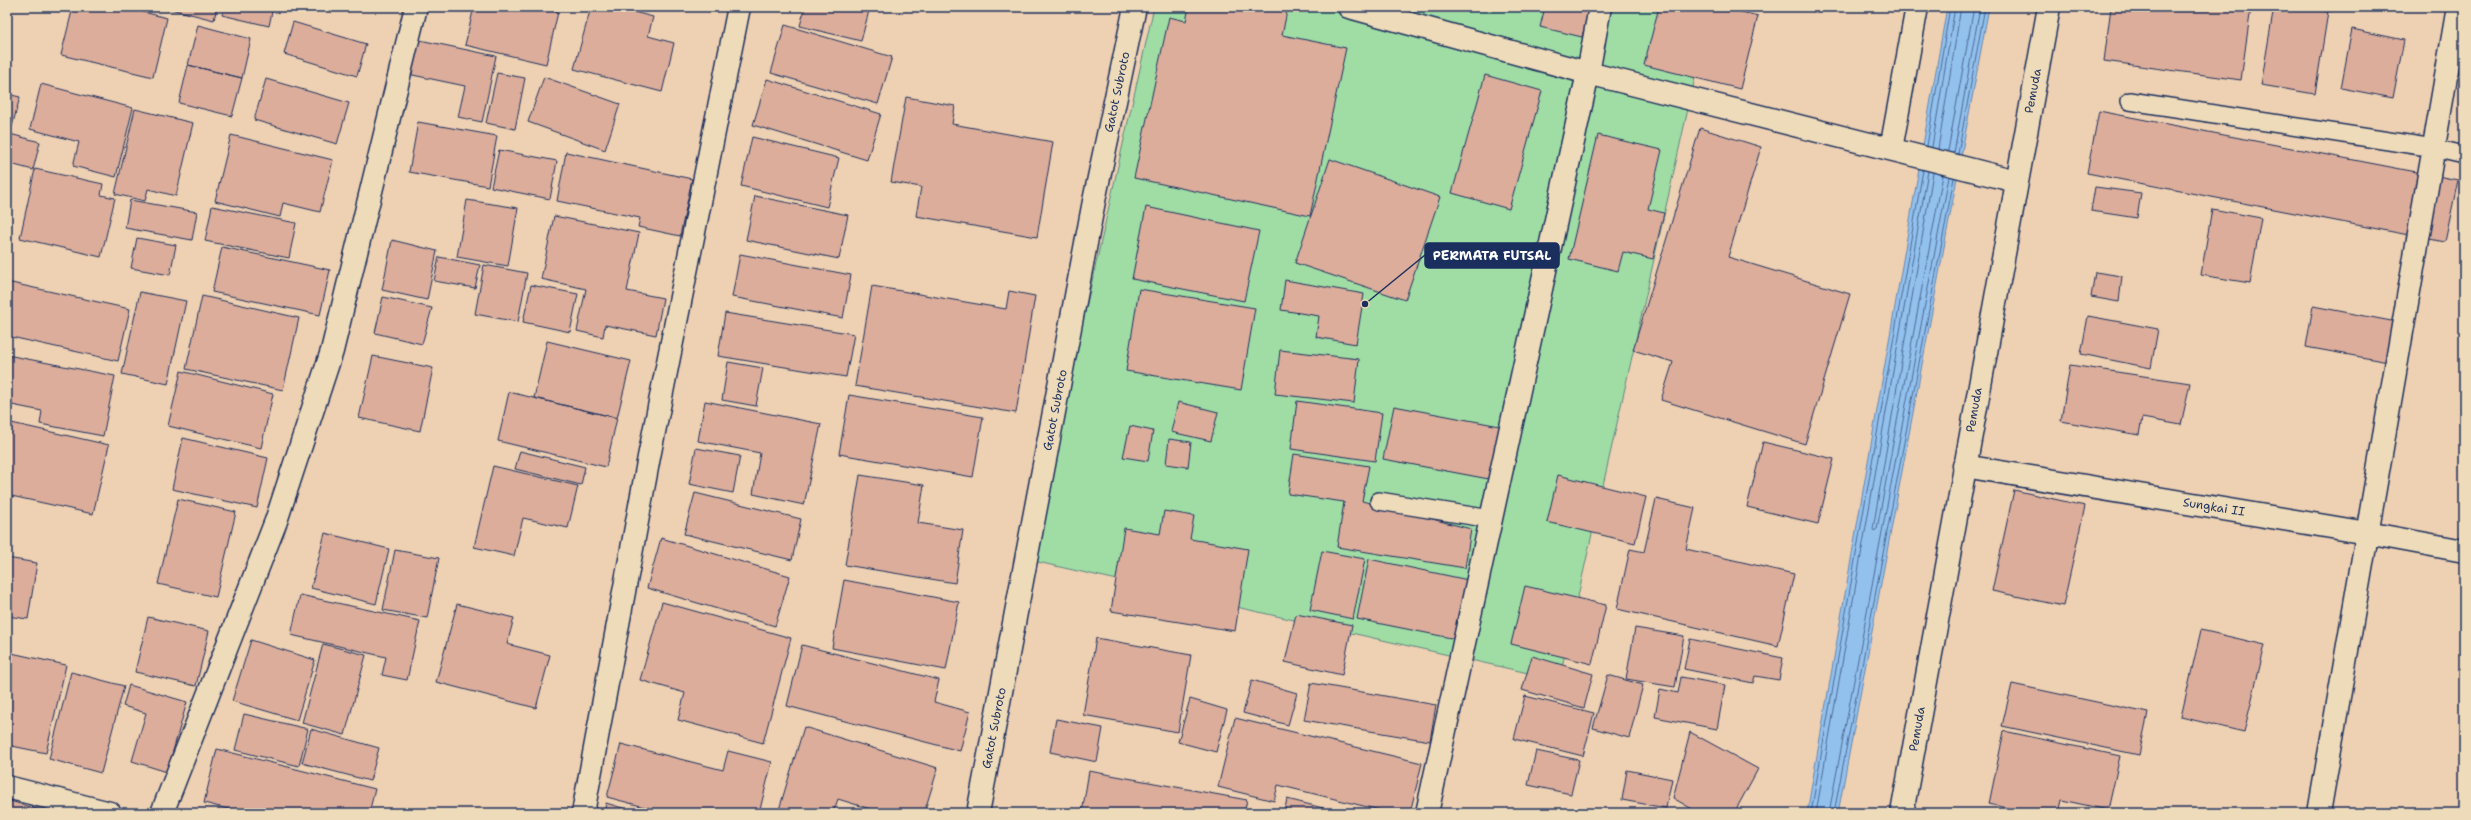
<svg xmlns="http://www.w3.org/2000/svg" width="2471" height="820" font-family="'Shantell Sans',sans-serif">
  <rect width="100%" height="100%" fill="#eed0b2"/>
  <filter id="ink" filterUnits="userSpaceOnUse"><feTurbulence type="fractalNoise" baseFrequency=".025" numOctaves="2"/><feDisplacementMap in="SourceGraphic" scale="8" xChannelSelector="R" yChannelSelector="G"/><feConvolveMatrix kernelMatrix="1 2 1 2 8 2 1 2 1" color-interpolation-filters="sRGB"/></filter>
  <g filter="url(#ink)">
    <path fill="#a0dda5" stroke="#5e8682" d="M1154,7h557l-152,673 -530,-120z"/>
    <path fill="#93c1ed" stroke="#6387b4" d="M1947,7h42l-151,806h-31z"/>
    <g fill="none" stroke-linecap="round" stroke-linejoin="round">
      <path stroke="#4b6997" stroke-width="1" d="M1927,146l23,-139
        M1932,147l23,-140
        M1938,149l23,-142
        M1948,151l26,-144
        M1954,153l26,-146
        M1958,154l27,-147
        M1933,173l-60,356 1,2 3,-2 66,-354
        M1811,813l112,-643
        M1816,813l112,-642
        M1829,813l120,-636
        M1834,813l120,-635"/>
    </g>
    <path fill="#dcad9b" stroke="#1b2f5e" d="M73,7h51l43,11 -14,59 -92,-22z
      M163,7h54l-3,13z
      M224,7h49l-4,19 -47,-11z
      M474,7h65l19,5 -12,52 -81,-19z
      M591,7h24l38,10 -5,19 26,7 -12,49 -88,-23z
      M805,7h65l-9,34 -61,-15z
      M1189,7h99l-6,28 64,13 -36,168 -176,-38 35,-161 17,4z
      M1545,7h44l-7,30 -42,-10z
      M1659,7h62l37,9 -18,73 -96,-24z
      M2111,7h140l-10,73 -137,-19z
      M2274,7h24l30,5 -13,82 -54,-9z
      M293,22l73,22 -9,32 -73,-22z
      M198,25l53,14 -9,39 -54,-13z
      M785,25l107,32 -14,47 -107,-31z
      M2352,29l52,11 -11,58 -52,-10z
      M415,39l81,17 -14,66 -24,-5 7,-31 -57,-12z
      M188,65l54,13 -10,38 -53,-13z
      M497,73l28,5 -10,51 -29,-6z
      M1485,75l57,16 -33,118 -57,-16z
      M544,77l76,27 -15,46 -77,-28z
      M266,79l83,24 -12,41 -83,-24z
      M767,79l114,35 -14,46 -114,-35z
      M41,84l92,24 -17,69 -43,-11 6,-24 -49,-13z
      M7,94l13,3 -10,37 30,8 -7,28 -26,-7z
      M906,97l49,9 -3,18 101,18 -16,95 -121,-21 5,-29 -30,-5z
      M135,109l58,14 -17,73 -28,-7 -3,12 -30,-7z
      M2099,111l359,69 -13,62 -358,-69z
      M418,122l79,14 -9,50 -79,-14z
      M1700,128l61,19 -33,110 122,37 -45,150 -144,-44 12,-38 -40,-12z
      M231,135l102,25 -13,52 -37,-9 -3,14 -65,-16z
      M1598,135l64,15 -14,59 16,4 -11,46 -30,-7 -5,19 -49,-12z
      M752,137l87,21 -12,49 -86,-21z
      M499,150l58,11 -7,38 -59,-12z
      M566,152l126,27 -12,57 -42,-9 2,-9 -83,-17z
      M1330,159l110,38 -35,103 -110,-37z
      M35,169l68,15 -2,11 14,3 -14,59 -81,-19z
      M2095,187l46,6 -4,25 -46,-7z
      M755,196l93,19 -9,44 -93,-19z
      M130,200l67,12 -5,28 -67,-12z
      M467,200l51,8 -10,58 -51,-9z
      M212,206l84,17 -7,35 -84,-17z
      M1146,207l113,24 -15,70 -112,-22z
      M2212,209l49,9 -11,65 -49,-8z
      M554,216l85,17 -12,58 36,7 -7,37 -51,-10 -2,12 -26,-6 9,-42 -45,-10z
      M137,238l39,7 -6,30 -39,-7z
      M392,240l45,11 -10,49 -45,-10z
      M222,247l108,23 -10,45 -108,-23z
      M740,254l111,21 -8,43 -111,-21z
      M439,257l41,8 -5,23 -41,-7z
      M484,265l43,8 -9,49 -43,-8z
      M2095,272l27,4 -3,26 -28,-5z
      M1285,280l79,14 -8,50 -40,-7 3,-21 -38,-6z
      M7,282l123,27 -12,52 -111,-25z
      M531,285l47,9 -8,38 -47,-10z
      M872,286l134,23 3,-18 26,5 -19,117 -161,-27z
      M1139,289l116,19 -14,82 -115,-19z
      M140,292l46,9 -18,83 -46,-10z
      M202,296l97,22 -16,72 -97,-21z
      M383,297l49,11 -10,36 -47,-11z
      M2313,306l94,18 -8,40 -93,-17z
      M725,313l129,21 -8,43 -128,-21z
      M2088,316l70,13 -7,39 -70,-14z
      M547,341l84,20 -14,57 -83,-20z
      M1280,350l79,9 -5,44 -79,-9z
      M7,355l108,21 -12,60 -63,-12 2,-13 -35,-7z
      M373,356l60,12 -13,63 -61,-13z
      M728,362l35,6 -7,38 -34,-6z
      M2070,365l120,18 -9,42 -39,-7 -3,17 -78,-14z
      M181,371l92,23 -12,54 -93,-22z
      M509,392l108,26 -11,49 -108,-26z
      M849,395l134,22 -10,60 -134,-23z
      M705,401l116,23 -17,81 -51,-11 7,-41 -62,-12z
      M1297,401l85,12 -7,48 -84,-12z
      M1178,402l40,10 -7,29 -40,-9z
      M1394,406l111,21 -11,53 -111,-21z
      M7,422l102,23 -16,69 -86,-19z
      M1130,426l23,5 -5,30 -25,-4z
      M183,438l85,20 -11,50 -85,-19z
      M1169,439l22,3 -3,25 -22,-3z
      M1763,442l71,17 -16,65 -71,-17z
      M696,448l44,8 -7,37 -44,-9z
      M520,451l65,16 -4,18 -66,-16z
      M1294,454l75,12 -7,35 109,28 -6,39 -128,-21 7,-45 -56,-8z
      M493,466l85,20 -10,42 -45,-10 -9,38 -40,-9z
      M860,475l64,10 -6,38 45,7 -8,53 -110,-18z
      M1558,475l88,22 -11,46 -88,-21z
      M2014,490l71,16 -22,100 -71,-15z
      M695,493l106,26 -9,41 -108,-26z
      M178,499l58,13 -20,85 -58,-13z
      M1656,499l39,9 -9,41 108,25 -16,72 -161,-37 13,-60 14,3z
      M1164,511l30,5 -4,23 58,10 -13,82 -124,-20 13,-83 36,6z
      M325,533l64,16 -13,55 -65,-16z
      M661,538l129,38 -15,50 -128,-38z
      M395,550l44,8 -12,60 -44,-8z
      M1322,551l43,8 -12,60 -43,-9z
      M7,558l30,5 -9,56 -21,-3z
      M1369,559l104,22 -12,59 -104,-21z
      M844,580l115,22 -13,68 -114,-22z
      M1525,586l81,19 -14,59 -81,-20z
      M300,595l120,26 -13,59 -25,-5 4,-18 -95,-22z
      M662,602l129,36 -28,105 -85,-23 7,-27 -45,-13z
      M457,604l57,14 -7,26 43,11 -14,53 -100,-26z
      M1296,614l56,11 -10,50 -57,-13z
      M148,617l61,14 -13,55 -61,-14z
      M1635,628l49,8 -9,51 -49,-8z
      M2201,630l64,15 -21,87 -63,-15z
      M1096,638l95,17 -13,77 -95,-17z
      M1690,639l93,19 -4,22 -24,-4 -2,7 -69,-14z
      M251,640l64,20 -18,60 -65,-19z
      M323,644l43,11 -21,80 -43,-12z
      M802,645l137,35 -5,22 36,10 -10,39 -173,-45z
      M7,652l59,13 -20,88 -39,-8z
      M1532,656l61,18 -9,34 -62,-18z
      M71,672l53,14 -23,87 -52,-14z
      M1608,675l35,10 -14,53 -36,-10z
      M1681,677l44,8 -8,44 -62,-12 5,-28 18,4z
      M1252,680l45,13 -9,32 -45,-12z
      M1311,683l125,22 -6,36 -126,-21z
      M2012,684l136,29 -9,42 -137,-29z
      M129,685l58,17 -20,70 -35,-11 14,-48 -23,-7z
      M1525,696l69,17 -11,43 -69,-17z
      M1190,699l37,11 -11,42 -38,-10z
      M244,714l64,15 -9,37 -64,-16z
      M1235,718l187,45 -12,50h-18l-114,-28 -4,16 -56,-14z
      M1056,719l47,9 -6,34 -47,-10z
      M804,727l134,41 -14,45h-41l-45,-14 -5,14h-55z
      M311,729l68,19 -9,33 -68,-18z
      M2004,731l116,25 -12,54 -46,-10 -3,13h-30l-40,-9z
      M1690,732l68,37 -24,44h-35l-26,-15z
      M621,744l102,26 5,-19 44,11 -13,51h-92l-60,-16z
      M217,749l158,40 -6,24h-125l-40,-10z
      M1536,751l43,9 -8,34 -43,-9z
      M1627,770l45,9 -6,29 -44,-8z
      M1089,771l158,29 -3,13h-162z
      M1287,799l56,14h-59z
      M7,800l43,13h-43z
      M606,803l33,10h-35z"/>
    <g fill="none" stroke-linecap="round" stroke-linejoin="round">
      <defs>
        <path id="service" d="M2130,101l304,47 30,7
          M1379,501l112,18"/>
        <path id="minor" d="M1349,7l239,66 428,108
          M1891,149l26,-142
          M1964,466l403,67 97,18
          M7,787l103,26
          M162,813l114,-292 56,-170 84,-344
          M583,813l66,-356 90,-450
          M1427,813l161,-740 12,-66
          M2319,813l139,-806"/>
        <path id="tertiary" d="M978,813l116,-612 41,-194
          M1902,813l147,-806"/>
      </defs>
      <use href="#service" stroke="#1b2f5e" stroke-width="20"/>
      <use href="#minor" stroke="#1b2f5e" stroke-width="25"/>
      <use href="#tertiary" stroke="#1b2f5e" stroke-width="25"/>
      <use href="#service" stroke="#eedbb9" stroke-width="17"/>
      <use href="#minor" stroke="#eedbb9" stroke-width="22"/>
      <use href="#tertiary" stroke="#eedbb9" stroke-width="22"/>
    </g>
  </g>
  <g text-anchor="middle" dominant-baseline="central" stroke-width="3" stroke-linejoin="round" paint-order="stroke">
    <g font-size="12" fill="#1b2f5e" stroke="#eedbb9">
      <text transform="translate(2033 91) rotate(-79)">Pemuda</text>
      <text transform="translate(1117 92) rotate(-78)">Gatot Subroto</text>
      <text transform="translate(1055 410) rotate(-79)">Gatot Subroto</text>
      <text transform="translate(1974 410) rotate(-80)">Pemuda</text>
      <text transform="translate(2214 507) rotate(9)">Sungkai II</text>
      <text transform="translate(994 728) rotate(-79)">Gatot Subroto</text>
      <text transform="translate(1917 729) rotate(-80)">Pemuda</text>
    </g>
  </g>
  <path fill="none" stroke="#1b2f5e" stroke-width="1.5" d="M1365 304L1425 255"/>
  <circle fill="#1b2f5e" stroke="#eedbb9" stroke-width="1.5" cx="1365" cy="304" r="4"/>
  <rect fill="#1b2f5e" stroke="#1b2f5e" stroke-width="1.5" x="1425" y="243" width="134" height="25" rx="4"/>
  <g font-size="13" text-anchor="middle" font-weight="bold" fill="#fff">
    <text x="1492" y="260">PERMATA FUTSAL</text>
  </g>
  <rect width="2471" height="820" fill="none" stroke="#eedbb9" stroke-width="24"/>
  <rect x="12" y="12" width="2447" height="796" fill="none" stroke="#1b2f5e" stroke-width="1.5" filter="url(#ink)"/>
</svg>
